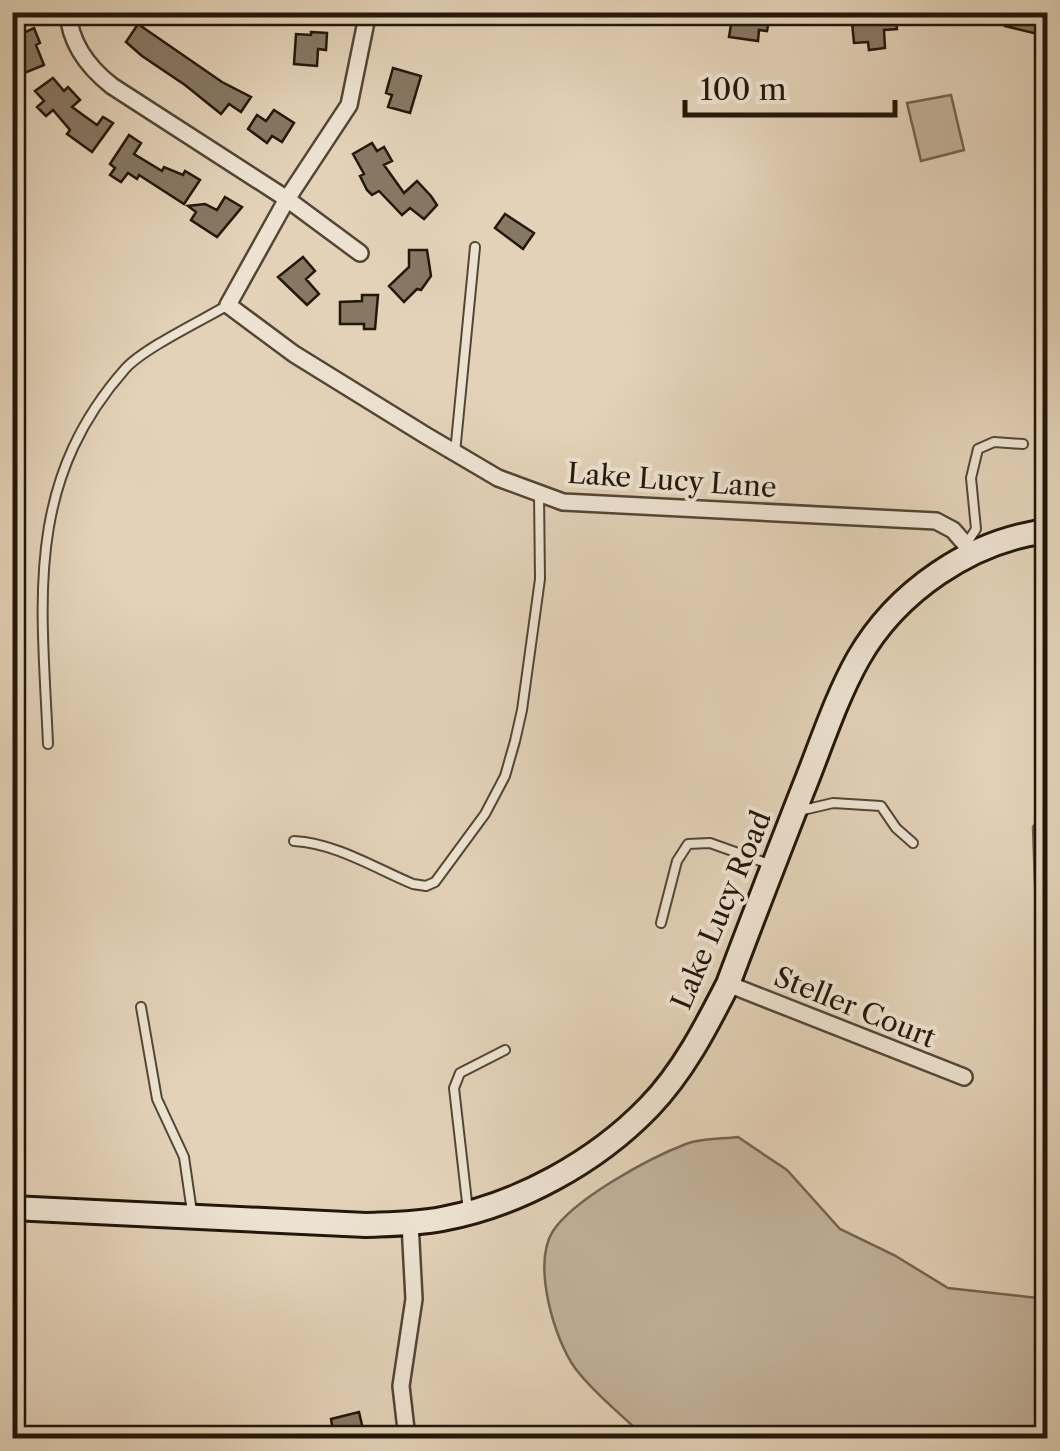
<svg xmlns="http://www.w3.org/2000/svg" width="1060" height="1451" font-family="'Libre Caslon Text',serif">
  <rect width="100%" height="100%" fill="#e3d2b8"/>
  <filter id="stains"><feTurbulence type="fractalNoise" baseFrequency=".002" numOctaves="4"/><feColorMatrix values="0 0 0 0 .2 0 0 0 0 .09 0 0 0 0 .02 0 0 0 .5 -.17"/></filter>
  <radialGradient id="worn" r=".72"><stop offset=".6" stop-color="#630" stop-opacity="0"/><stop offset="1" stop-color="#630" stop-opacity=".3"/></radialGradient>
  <path fill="#c2b29a" stroke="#726452" stroke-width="2.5" d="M951,95l13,55 -43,11 -14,-58z
    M1047,808v92l-12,-14 -2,-59z
    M738,1137l49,33 53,59 54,26 54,33 99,11v139h-402c-22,-23 -50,-43 -70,-70 -21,-29 -43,-104 -22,-137 21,-32 96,-73 133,-87 15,-6 36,-5 52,-7z"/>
  <path fill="#877864" stroke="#231709" stroke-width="2.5" d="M733,12l37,2 -3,17 -8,-1 -1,11 -29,-4z
    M895,12l2,17 -13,1 1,18 -16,2 -1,-8 -14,1 -2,-21z
    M1009,12h39v15l-6,-1 -4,8 -33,-8z
    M138,24l84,58 29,15 -10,15 -12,-8 -8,10 -36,-29 -43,-29 -16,-14z
    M34,28l6,15 -4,2 8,20 -32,13v-15l4,-1 -4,-20 9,-3 -2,-4z
    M311,32l16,1 -1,17 -8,-1 -1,17 -23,-2 2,-30 15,1z
    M393,68l28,8 -11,37 -22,-6 4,-12 -6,-2z
    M53,78l11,13 4,-4 12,13 -8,7 25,18 6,-8 10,6 -21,29 -25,-18 3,-4 -17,-20 -7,6 -9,-9 7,-6 -9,-10z
    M274,110l20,13 -12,19 -10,-6 -5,7 -19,-14 9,-14 9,6z
    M129,135l12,8 -7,11 28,17 2,-4 19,8 2,-4 15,9 -16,24 -45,-29 -2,4 -9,-6 -7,9 -11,-7 5,-7 -5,-4z
    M372,143l5,8 7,-4 8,14 -8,4 20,28 13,-12 14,15 6,9 -13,14 -14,-11 -8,7 -23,-24 -7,4 -5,-5 -7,-14 4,-2 -11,-20z
    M225,197l17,10 -25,30 -26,-17 5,-8 -8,-6 17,-2 12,6z
    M505,214l29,19 -11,16 -28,-21z
    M409,250h18l4,26 -10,14 -4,-1 -13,13 -15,-16 20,-19z
    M303,257l12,14 -9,8 13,15 -12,11 -29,-28z
    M362,295h16l-3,34h-11v-5h-24v-22l22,-1z
    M359,1412l6,26h-31l-3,-19z"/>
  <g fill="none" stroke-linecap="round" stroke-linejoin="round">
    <defs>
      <path id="lane" d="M455,453l20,-206
        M967,543l9,-14 -5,-51 7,-29 16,-7 29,2
        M48,744c-6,-141 -25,-259 77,-375 19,-21 76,-48 103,-64
        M799,811l34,-8 48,3 15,22 17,15
        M294,841c41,2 81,27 119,43l13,2 9,-4 50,-68 20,-38 10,-35 7,-31 18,-131 -1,-86
        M661,923l16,-62 11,-17 22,-1 59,21
        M141,1007l16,92 27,58 8,55
        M468,1211l-14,-123 6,-15 45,-23"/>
      <path id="street" d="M68,12c2,32 21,56 44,74l175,113 73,54
        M368,12l-19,93 -62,94 -59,106 66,49 131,81 73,43 65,24 373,19 17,9 20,23
        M728,984l236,93
        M407,1438l-6,-52 13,-87 -4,-76"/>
      <path id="secondary" d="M12,1208l354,17c25,-1 51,-1 76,-6 76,-14 154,-57 207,-112 34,-35 57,-80 79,-123 24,-64 49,-128 74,-192 18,-44 33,-92 56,-133 38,-67 113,-119 190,-128"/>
    </defs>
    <use href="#lane" stroke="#534635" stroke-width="12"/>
    <use href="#street" stroke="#534635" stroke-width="20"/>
    <use href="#secondary" stroke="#231709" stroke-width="28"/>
    <use href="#lane" stroke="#ede2d1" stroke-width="8"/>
    <use href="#street" stroke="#ede2d1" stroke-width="15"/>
    <use href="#secondary" stroke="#ede2d1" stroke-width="22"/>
  </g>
  <g text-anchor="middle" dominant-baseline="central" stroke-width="8" stroke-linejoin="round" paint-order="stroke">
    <g font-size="28" fill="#231709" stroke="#ede2d1">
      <text transform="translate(672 480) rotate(4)">Lake Lucy Lane</text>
      <text transform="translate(721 910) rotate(-67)">Lake Lucy Road</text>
      <text transform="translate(855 1007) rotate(22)">Steller Court</text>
    </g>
  </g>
  <rect width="1060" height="1451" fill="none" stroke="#e3d2b8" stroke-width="50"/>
  <rect x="15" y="15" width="1030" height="1421" fill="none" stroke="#231709" stroke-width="5"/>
  <rect x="25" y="25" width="1010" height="1401" fill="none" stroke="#231709" stroke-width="2.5"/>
  <path d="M685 100v15h210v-15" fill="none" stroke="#231709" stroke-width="5"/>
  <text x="700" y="100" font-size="30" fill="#231709" stroke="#ede2d1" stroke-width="8" paint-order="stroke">100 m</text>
  <rect width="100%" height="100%" filter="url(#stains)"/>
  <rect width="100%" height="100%" fill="url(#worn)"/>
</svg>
